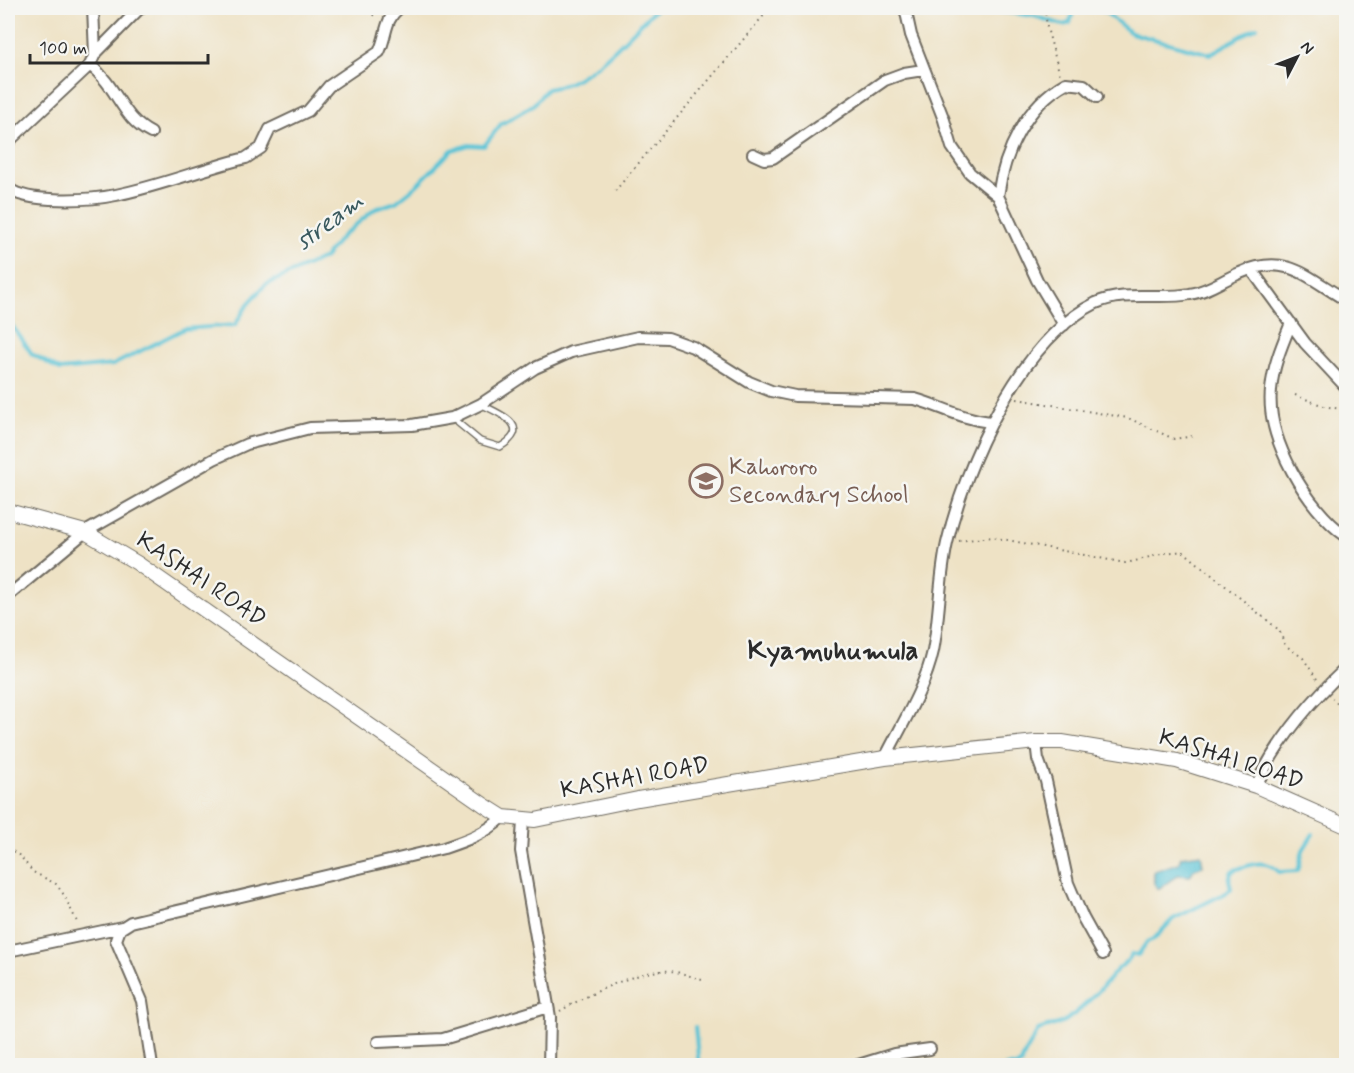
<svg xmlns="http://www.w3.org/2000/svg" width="1354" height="1073" font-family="Mynerve,sans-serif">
  <rect width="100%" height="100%" fill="#f6f6f2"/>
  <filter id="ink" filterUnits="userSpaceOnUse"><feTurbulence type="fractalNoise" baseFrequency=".0167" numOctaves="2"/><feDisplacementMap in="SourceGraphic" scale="12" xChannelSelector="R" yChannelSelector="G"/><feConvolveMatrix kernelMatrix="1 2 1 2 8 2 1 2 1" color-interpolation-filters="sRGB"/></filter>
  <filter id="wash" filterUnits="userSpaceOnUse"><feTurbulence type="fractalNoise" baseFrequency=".008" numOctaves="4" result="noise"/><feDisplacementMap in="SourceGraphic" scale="24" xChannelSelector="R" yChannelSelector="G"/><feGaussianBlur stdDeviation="1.35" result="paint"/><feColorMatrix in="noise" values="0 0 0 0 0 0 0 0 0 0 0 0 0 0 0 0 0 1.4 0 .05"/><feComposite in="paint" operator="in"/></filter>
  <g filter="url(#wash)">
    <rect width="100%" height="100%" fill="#eee2c5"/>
    <path fill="#59c3d5" stroke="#427780" stroke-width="1.5" d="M1201,854l2,12 -9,3 -4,7 -12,-1 -20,14 -4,-6v-12l25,-8 2,-6z"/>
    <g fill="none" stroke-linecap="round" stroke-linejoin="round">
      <path stroke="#59c3d5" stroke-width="4" d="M974,8l60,8 29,9 7,-2 4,-15
        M1100,8l31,25 79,21 47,-27
        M8,320l24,34 28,16 53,-5 71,-36 51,-4 13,-21 17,-19 59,-27 17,-21 34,-28 21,-7 20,-16 36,-36 17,-5 15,1 17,-22 32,-19 14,-16c44,-6 79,-53 110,-81
        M695,1027l4,39
        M1006,1066h9
        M1016,1066l5,-2c3,-13 12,-21 17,-34 8,-3 19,-5 27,-9 19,-13 36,-32 51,-50 5,-6 12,-8 16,-17l6,1 9,-13 7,-3 19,-20 53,-26 5,-4 -2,-10 3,-8c17,-6 34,-14 47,1l19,-1 5,-21 10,-16"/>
    </g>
  </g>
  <g filter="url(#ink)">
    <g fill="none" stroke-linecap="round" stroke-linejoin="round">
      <defs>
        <path id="service" d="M452,418l28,23 20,6c34,-20 1,-33 -18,-42"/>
        <path id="minor" d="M93,8l2,46
          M905,8l6,27 33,85 8,27 18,26 28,23 39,84 27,45
          M90,65c28,22 31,53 61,68
          M8,142l82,-77 5,-11 45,-46
          M753,154l11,5 9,-1 112,-78 19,-7 19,-3
          M8,188c18,16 84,12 108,7 44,-9 86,-26 130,-37l15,-10 9,-19 38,-18 21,-25 50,-34c8,-16 5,-32 20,-44
          M998,196c6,-44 28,-91 68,-113l18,2 13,12
          M1251,269l54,74 41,44
          M1291,323c-9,22 -18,43 -20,67 -5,49 36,119 75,146
          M8,596l77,-64 129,-73 33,-15 63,-16 102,-3 40,-7 29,-14 54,-36 36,-16 67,-15 30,1 25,9 56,35 22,9 24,5 120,3c28,8 44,19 75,23
          M1036,742l2,17 8,22 22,102 15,35 20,36
          M885,758c17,-34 40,-70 48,-107 7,-36 6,-72 14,-108 18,-78 73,-203 149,-240 29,-13 64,-3 94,-9 19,-3 32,-14 50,-21 47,-21 68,5 106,27
          M1256,786c21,-46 54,-84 90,-118
          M523,821l-2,30 29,166 -1,49
          M8,951l114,-24
          M378,1042l65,-3 105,-32
          M152,1066l-10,-65 -26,-61 4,-11 11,-7 313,-74c24,-8 41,-14 59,-31
          M855,1066l39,-12 36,-5"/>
        <path id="tertiary" d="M8,511l77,21 52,31 347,242 19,12 32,3 103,-21 247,-41 151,-16h26l115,19 79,25 90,40"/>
      </defs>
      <use href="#service" stroke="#6f6b61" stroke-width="8"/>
      <use href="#minor" stroke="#6f6b61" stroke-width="14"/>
      <use href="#tertiary" stroke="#6f6b61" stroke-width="16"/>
      <path stroke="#6f6b61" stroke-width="2" stroke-dasharray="1.5 4.5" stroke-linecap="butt" d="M356,8l22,9
        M1045,8l2,20 13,47
        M615,191l155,-183
        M1295,395l29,11 22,4
        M1017,399l111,19 46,21 20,-3
        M959,541l33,-4 133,26c20,-3 39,-13 59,-11l95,78 6,15 18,13 14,21
        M1332,698l14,15
        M8,848l12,8 13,16 23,12 8,11 14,29
        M560,1011c26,-15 80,-43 110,-40 11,1 22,6 32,9"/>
      <use href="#service" stroke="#fff" stroke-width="5"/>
      <use href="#minor" stroke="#fff" stroke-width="10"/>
      <use href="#tertiary" stroke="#fff" stroke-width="14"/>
    </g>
  </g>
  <defs>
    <symbol id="school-ring" viewBox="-11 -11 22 22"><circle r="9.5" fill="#f6f6f2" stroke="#8d6e63" stroke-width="1.5"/><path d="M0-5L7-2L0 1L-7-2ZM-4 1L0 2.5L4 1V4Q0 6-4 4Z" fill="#8d6e63"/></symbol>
  </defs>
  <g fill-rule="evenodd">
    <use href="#school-ring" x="687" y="462" width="38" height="38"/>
  </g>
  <g text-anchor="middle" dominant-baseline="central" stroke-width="5" stroke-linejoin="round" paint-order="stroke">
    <g font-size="24" fill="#785e54" stroke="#f6f6f2" text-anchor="start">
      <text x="729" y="467">Kahororo<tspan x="729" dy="28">Secondary School</tspan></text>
    </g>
    <g font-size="24" fill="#2b2b2b" stroke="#f6f6f2">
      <text transform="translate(201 580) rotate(34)">KASHAI ROAD</text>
      <text transform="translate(1231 760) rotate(18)">KASHAI ROAD</text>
      <text transform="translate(635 778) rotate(-10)">KASHAI ROAD</text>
    </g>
    <g font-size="26" font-style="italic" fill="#39595e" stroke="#f6f6f2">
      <text transform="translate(330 222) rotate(-37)">stream</text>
    </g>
    <g font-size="27" font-weight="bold" fill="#2b2b2b" stroke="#f6f6f2">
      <text x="833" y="651">Kyamuhumula</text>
    </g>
  </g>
  <rect width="1354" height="1073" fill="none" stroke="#f6f6f2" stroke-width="30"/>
  <g transform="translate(1297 57) rotate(48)" stroke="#f6f6f2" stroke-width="4.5" paint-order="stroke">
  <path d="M0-4.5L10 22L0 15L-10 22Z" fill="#2b2b2b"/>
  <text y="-9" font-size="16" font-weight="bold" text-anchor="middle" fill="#2b2b2b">N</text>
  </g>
  <path d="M30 54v9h178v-9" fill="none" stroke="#2b2b2b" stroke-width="3"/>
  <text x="39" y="54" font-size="18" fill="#2b2b2b" stroke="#f6f6f2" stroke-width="4.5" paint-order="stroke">100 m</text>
</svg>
